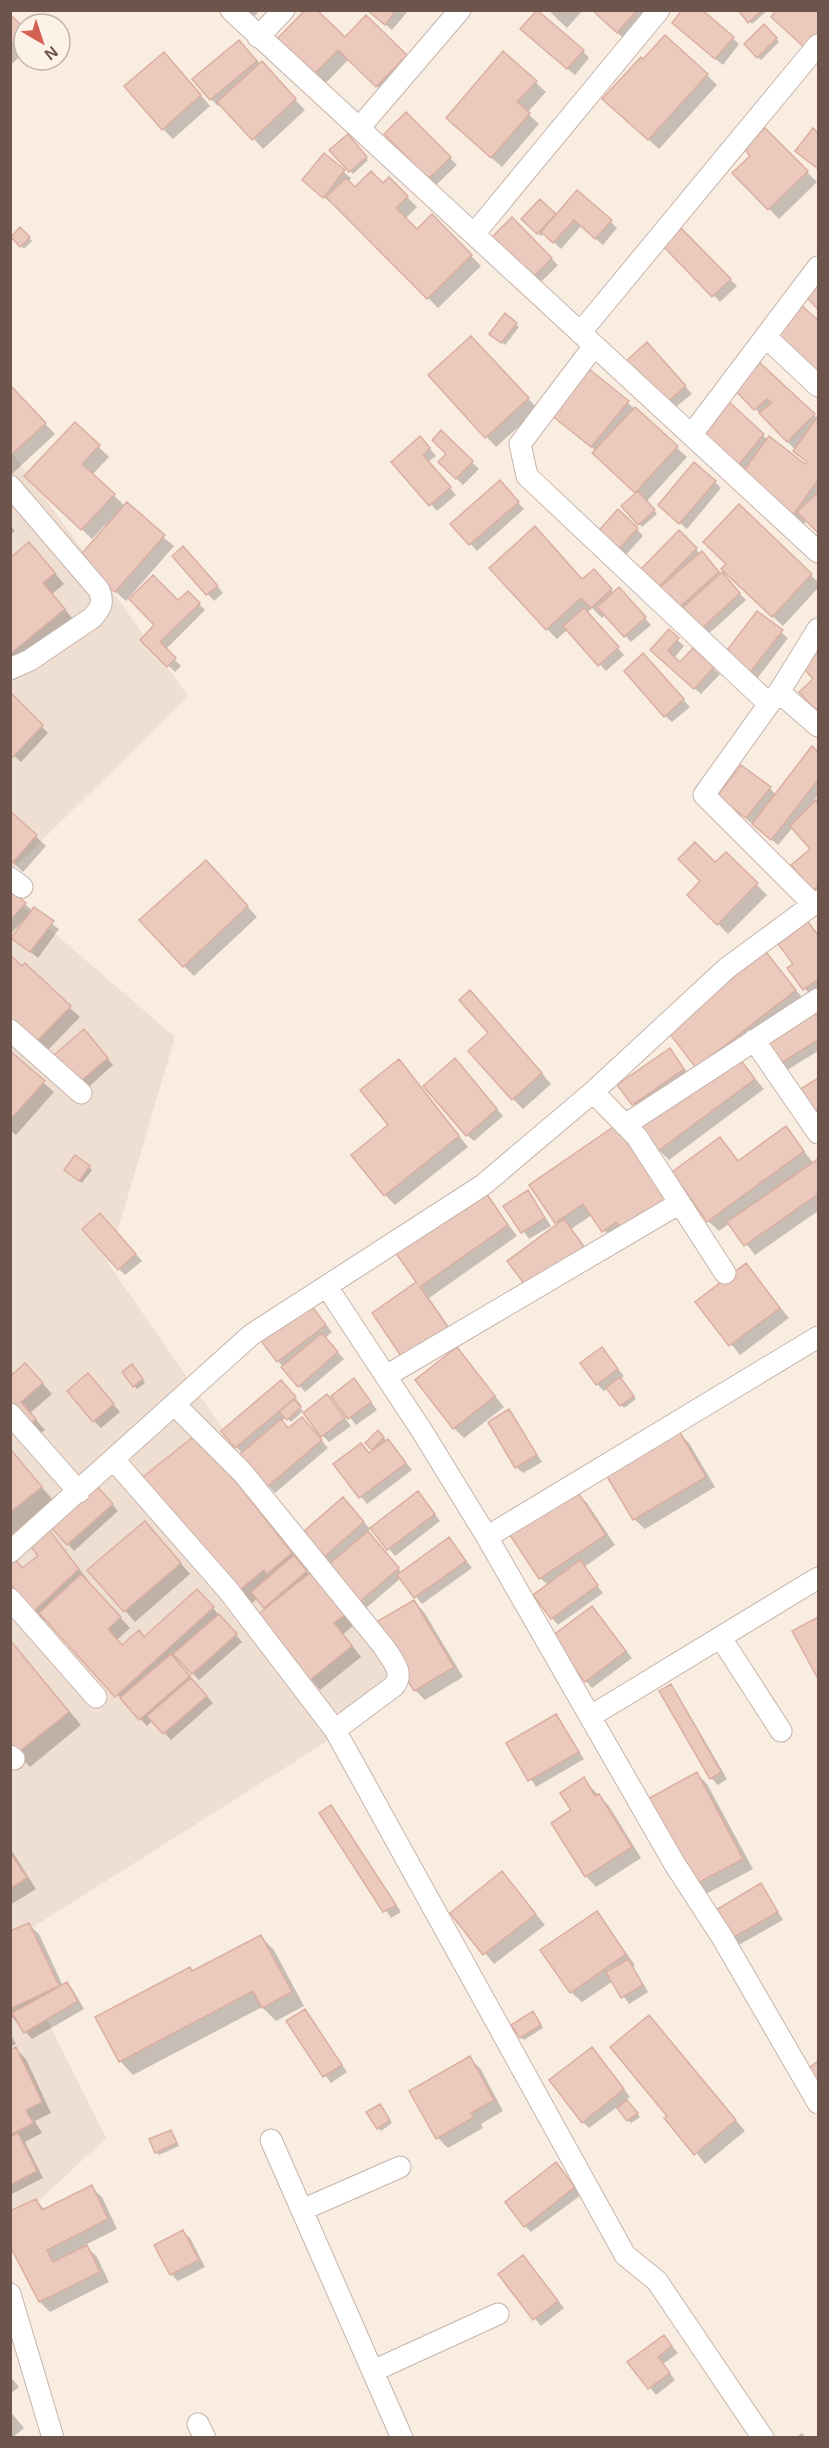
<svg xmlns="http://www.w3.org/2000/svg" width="829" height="2448" font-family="Arial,sans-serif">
  <rect width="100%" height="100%" fill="#f9ede2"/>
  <path fill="#efded2" d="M10,450l178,246 -177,175h-1z
    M11,896l164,141 -67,226 297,429 -394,249z
    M10,1946l96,192 -95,89h-1z"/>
  <path fill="#0003" d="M242,10h18l-9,10z
    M368,10h39l1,1 -16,19z
    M548,10h35l-16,18z
    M592,10h70l-31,35z
    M740,10h28l-16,14z
    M10,16l14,14v22l-14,14z
    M366,18l50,48 -29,30 -38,-37 -26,27 -46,-45 68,-2z
    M764,26l15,16 -18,18 -15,-16z
    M680,30l53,8 6,6 -16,21z
    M529,36l54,15 6,7 -14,17z
    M245,48l60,62 -42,39 -42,-46 -3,3 -7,-7z
    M503,53l43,39 -19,21 12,11 -37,43 -44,-39z
    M174,64l36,42 -37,33 -10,-10z
    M707,75l10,10 -58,64 -45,-40z
    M406,114l51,51 -21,20 -50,-51z
    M765,130l52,52 -38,37 -45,-46 18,-17z
    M348,136l20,24 -15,14 -21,-24z
    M324,155l27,23 -3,4 7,7 28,-4 6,-6 28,28 -12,12 12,12 15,-15 49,50 -43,42 -105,-107 -2,2 -21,-17z
    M540,201l16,16 55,5 6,6 -14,17 -22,-19 -20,23 -17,-16 -3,3 -18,-17z
    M512,219l46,46 -21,21z
    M20,229l12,12 -8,8 -11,-12z
    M681,230l56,56 -17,16 -55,-56z
    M802,308l16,13v57z
    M506,316l13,11 -14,18 -14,-12z
    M481,348l57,61 -42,38 -66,-71z
    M654,351l38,43 -19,15 -47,-46z
    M758,364l60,55v112l-11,-11 -3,4 -52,-38 -51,-56 25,-29 42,39 37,26 3,-3 -72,-74z
    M10,387l45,47 -43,40 -2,-2z
    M628,403l59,54 -41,45 11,12 -15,13 -19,-21 15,-12 -34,-31 -8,-12 -38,-31z
    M75,424l34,33 -17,18 33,31 49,40 -48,55 -37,-32 18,-42 -2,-2 -13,14 -56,-53z
    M441,432l38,37 -16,16 -23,-23 8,-8z
    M427,445l9,11 -8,6 28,33 -19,16 -44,-49z
    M715,482l6,6 -34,41 -21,-18z
    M506,489l18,20 -47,42 -25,-27z
    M740,507l78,75v6l-35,38 -60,-57 5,-5z
    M10,525l5,6 -5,4z
    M637,529l6,7 -20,22 -20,-16z
    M679,532l67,68 -42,38 -61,-69z
    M39,554l25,30 -12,10 22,26 -64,42v-85z
    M190,554l33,39 -9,8 -40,-45z
    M583,581h21l10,12 11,3 26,29 -20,17 -25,-28 -4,4 -10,-10 -5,5 37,42 -18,16 -38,-42 -11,10 -10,-10z
    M188,593l17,17 -40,40 16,16 -6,6 -33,-32z
    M757,613l31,25 -32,42 -24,-19z
    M669,632l15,14 -10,12 6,6 33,4 7,6 -19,20 -42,-37z
    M818,646v64l-17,-18 14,-13 -11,-13z
    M650,662l40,45 -18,15 -7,-6z
    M10,694l38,39 -27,29 -11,-10z
    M812,748l6,6v41l-4,5 4,5v89l-4,-4 -2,-41 -19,-22 -15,18 -52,-43 44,-14 6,7z
    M10,813l36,33 -23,26 -13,-12z
    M726,854l41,41 -39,39 -39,-39z
    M216,872l41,45 -63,59 -10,-10z
    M10,891l23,20 26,18 -21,29 -18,-14 5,-22 -2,-1 -13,13z
    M808,924l10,11v56l-7,5 -22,-27 6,-5z
    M766,954l39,47 -70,54 29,34 -95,71 -10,-10 38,-83z
    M480,1002l71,82 -28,25 -10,-10z
    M69,1007l11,10 -33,34 -37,-34z
    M813,1012l5,5v34l-34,21 -7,-7z
    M90,1038l23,27 -28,25 -7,-7z
    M670,1050l20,26 -50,35 -21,-26z
    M10,1053l44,39 -38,43 -6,-5z
    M455,1060l48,56 -29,25 -7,-6z
    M399,1061l69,86 -73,58 -10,-10z
    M818,1080v36l-17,-25z
    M786,1128l28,36 4,-3v50l-63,44 -25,-32 -11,8 -11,-10 12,-82 20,23z
    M626,1137l50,73 -63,31 -21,-26 -21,14 19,26 -34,-33z
    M89,1167l3,3 -10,13 -13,-10z
    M484,1192l33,44 -88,62 30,43 -42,30 -11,-10 12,-78z
    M528,1192l23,34 -22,13 -23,-33z
    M107,1222l35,39 -17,14 -6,-6z
    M746,1265l43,53 -49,37 -43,-53z
    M307,1302l25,30 -7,6 19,21 -39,33 -27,-31z
    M457,1349l47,58 -40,31 -10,-10z
    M602,1349l22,27 -4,3 16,20 -12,9 -16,-20 -4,3 -7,-7 -15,-21z
    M134,1369l11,14 -8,6 -3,-3z
    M13,1375h22l17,19 -22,19 15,17 -8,7 -10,-10z
    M94,1382l26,30 -19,16 -7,-7z
    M360,1387l17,23 -21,15 -23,-29z
    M288,1389l13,16 -2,2 4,4 -12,11 -5,-5 -5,5 8,8 20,-5 19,23 -53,45 -52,-62z
    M327,1396l24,30 -22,16 -6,-6z
    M509,1411l33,51 -19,11 -7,-6z
    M378,1433l16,14 18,23 -45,34 -32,-40 35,-10 4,-4 -7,-7z
    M679,1433l10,10 26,44 -70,42 -11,-10 -26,-44z
    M211,1448l92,119 51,58 -11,9 18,23 -41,33 -62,-73 9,-8 -9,-11 -8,7 -13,-13z
    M10,1452l44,49 -44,35z
    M100,1490l18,21 -44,40 -6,-7z
    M577,1493l10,10 28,42 -32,23 20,25 -45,32 -6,-7 -4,-33 -8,-7z
    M424,1500l16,21 -45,35 -23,-28z
    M350,1506l20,23 -3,3 35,41 47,-34 23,29 -50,36 -21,-26 -36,31 -40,-53z
    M49,1532l39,48 -1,1 43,47 -13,12 6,6 22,-8 62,-37 35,41 -43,38 -20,-22 -3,3 37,42 -42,37 -18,-20 -6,6 -101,-107 -2,2 -10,-10 -11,-42 17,-13z
    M155,1533l35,41 -55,48 -46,-52z
    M414,1601l10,11 39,65 -38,23 -10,-10z
    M592,1608l40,50 -40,30 -6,-7z
    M818,1619v57l-24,-45z
    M10,1640l71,85 -51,42 -20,-21z
    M670,1686l7,7 50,86 -9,6 -7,-7z
    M556,1715l28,44 -48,28 -28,-44z
    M697,1774l10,10 46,85 -51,27 -10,-10z
    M583,1779l26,27 32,52 -45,29 -10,-11 -33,-53 20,-12z
    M331,1807l70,105 -10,6 -70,-105z
    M10,1848l26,41 -26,16z
    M502,1873l43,52 -51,39 -42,-51z
    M761,1885l22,35 -48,27 -7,-6z
    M597,1913l38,52 -2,1 15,26 -19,12 -16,-23 -31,21 -11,-10z
    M28,1924l11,10 24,52 3,-3 7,7 11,19 -52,30 -22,-24v-82z
    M261,1937l13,13 30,56 -28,15 -14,-14 -129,68 -13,-14 -23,-43 93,-49 4,3z
    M304,2011l43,61 -16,11 -43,-61z
    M535,2016l8,12 -19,12 -3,-3z
    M649,2017l96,114 -40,33 -36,-48z
    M10,2033l6,11 -6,3z
    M16,2049l10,10 25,54 -16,8 7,12 -17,9 18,36 -33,17v-143z
    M598,2055l32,42 -4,3 14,17 -9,6 -14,-16 -28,21 -6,-6z
    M469,2058l11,10 23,43 -22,13 2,4 -35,20 -10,-10z
    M382,2109l10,14 -11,8 -3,-3z
    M171,2131l8,15 -20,9 -3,-3z
    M562,2171l19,24 -50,37 -6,-6z
    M91,2187l11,10 15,32 -32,16 12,12 12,25 -59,30 -10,-10 -30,-60 26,-42 9,10z
    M183,2232l7,6 15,29 -27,14 -7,-7z
    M529,2264l35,44 -23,18 -41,-52z
    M664,2337l14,16 -15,11 12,16 -19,15 -27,-33z
    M10,2376l9,11 -9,7z
    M10,2411l14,17 -12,10h-2z
    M802,2433l4,5h-11z"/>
  <path fill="#ebcabd" stroke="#dbafa0" stroke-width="1.5" d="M305,10h12l28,27 21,-22 41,40 -31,32 -38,-37 -27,27 -36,-36z
    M367,10h29l-11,15z
    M537,10l47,40 -17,19 -47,-40z
    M592,10h45l-20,23z
    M682,10h20l32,27 -19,22 -43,-36z
    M738,10h24l-14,13z
    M776,10h42v25l-12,14 -35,-32z
    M10,14l14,14v4l-14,14z
    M764,24l13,14 -20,20 -13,-14z
    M665,35l43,39 -60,66 -46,-41 39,-42 2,2z
    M239,40l18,21 -47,39 -18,-21z
    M503,51l34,30 -20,21 13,11 -39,45 -45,-40z
    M164,52l37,43 -39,35 -38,-44z
    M262,61l34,38 -44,41 -35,-38z
    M406,112l45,45 -23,22 -44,-45z
    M765,128l43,43 -40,39 -36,-37 18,-17 -6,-8z
    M813,128l5,5v36l-23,-18z
    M348,134l19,23 -18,15 -20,-22z
    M324,153l21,17 -22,28 -21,-18z
    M371,171l12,12 6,-6 19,19 -12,12 21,21 15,-15 40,41 -45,44 -101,-102 20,-19 9,9z
    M577,190l35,30 -17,19 -21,-19 -21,23 -12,-11z
    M540,199l16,15 -19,20 -16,-15z
    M512,217l40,41 -23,23 -40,-41z
    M20,227l10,10 -10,10 -9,-10z
    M681,228l50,51 -19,18 -49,-51z
    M818,282v27l-12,-12z
    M802,306l16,14v59l-44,-41z
    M505,313l12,10 -16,20 -12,-9z
    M471,336l58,62 -44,40 -57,-63z
    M647,342l39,44 -21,18 -41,-41z
    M758,361l57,53 -28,28 -28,-29 13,-10 -5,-4 -13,11 -20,-21z
    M584,365l45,36 -38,46 -45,-36z
    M10,385l36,38 -36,33z
    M726,399l38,35 -27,33 -38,-37z
    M635,407l43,39 -43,47 -43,-40z
    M818,416v64l-25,35 -53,-39 29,-40 36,28 2,-2 -14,-11z
    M75,422l25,23 -18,19 33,30 -34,36 -57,-54z
    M441,430l32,31 -17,18 -18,-17 8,-8 -14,-14z
    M420,436l10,12 -7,7 28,32 -22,19 -38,-44z
    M694,462l22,19 -37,43 -21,-19z
    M500,480l19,22 -50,43 -19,-21z
    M638,491l17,19 -17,15 -17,-19z
    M818,492v41l-21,-21z
    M127,502l38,33 -50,57 -38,-33z
    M739,504l73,70 -40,43 -51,-48 5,-5 -23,-22z
    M618,509l20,19 -23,25 -20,-18z
    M535,526l47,53 12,-10 18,20 -21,19 -10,-10 -35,32 -57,-62z
    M679,530l18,18 -38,39 -18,-18z
    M29,542l26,31 -12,10 22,26 -55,45v-96z
    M183,546l35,40 -12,9 -34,-39z
    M702,551l17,21 -43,38 -18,-21z
    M722,572l18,21 -43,40 -19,-21z
    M153,575l25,25 10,-9 12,12 -40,39 16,16 -9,9 -27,-27 14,-15 -25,-26z
    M619,587l27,30 -22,20 -27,-30z
    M584,608l35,39 -21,19 -35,-40z
    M757,611l26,19 -34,44 -25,-20z
    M669,629l10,9 -11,13 12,11 13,-14 21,19 -20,22 -44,-39z
    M818,644v68l-19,-20 14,-13 -11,-13z
    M643,653l41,46 -20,18 -40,-46z
    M10,692l33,33 -30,32 -3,-3z
    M812,746l6,6v28l-47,60 -19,-16z
    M741,765l30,22 -25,31 -29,-22z
    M816,800l2,3v83l-5,5 -22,-26 19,-16 -20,-23z
    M10,811l27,24 -25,28 -2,-1z
    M695,842l20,20 11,-10 32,31 -41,42 -30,-30 13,-14 -22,-22z
    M206,860l42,46 -65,61 -44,-47z
    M10,889l16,14 -16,17z
    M34,907l20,14 -24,31 -19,-14z
    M808,922l10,13v44l-15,11 -16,-22 6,-4 -15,-20z
    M766,952l30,38 -100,78 -30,-39z
    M10,955l12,11 3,-3 46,43 -35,36 -26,-24z
    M470,990l72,83 -30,27 -44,-49 20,-18 -29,-33z
    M813,1010l5,8v22l-42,26 -15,-24z
    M84,1029l24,29 -31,26 -24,-28z
    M670,1048l14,21 -52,36 -15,-20z
    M10,1051l35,30 -35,39z
    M737,1055l18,24 -97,72 -18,-24z
    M455,1058l42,51 -31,27 -43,-50z
    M399,1059l60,77 -75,60 -33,-41 37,-30 -28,-35z
    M818,1078v30l-6,4 -13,-22z
    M616,1125l51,75 -45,30 -6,-8 -14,10 -19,-28 -28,19 -26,-38z
    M786,1126l18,25 -97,71 -35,-50 48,-35 18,24z
    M75,1155l15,11 -11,15 -15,-11z
    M818,1159v35l-74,52 -17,-24z
    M484,1190l24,35 -88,62 30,43 -45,32 -33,-49 44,-31 -21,-30z
    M528,1190l17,28 -24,15 -18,-27z
    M100,1213l36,41 -18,16 -36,-41z
    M564,1219l21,29 -57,41 -21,-28z
    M746,1263l34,45 -51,38 -34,-44z
    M307,1300l19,25 -49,37 -19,-25z
    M322,1333l16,19 -40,35 -17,-20z
    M457,1347l38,49 -42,33 -38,-49z
    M602,1347l16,22 -22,16 -16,-22z
    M25,1363l18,20 -22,19 15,17 -10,9 -16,-18v-39l3,3z
    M132,1364l11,15 -10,8 -11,-15z
    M88,1373l26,31 -21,18 -26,-31z
    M620,1377l14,19 -14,10 -14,-18z
    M354,1378l17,24 -23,17 -17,-23z
    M281,1380l15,17 -61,51 -14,-17z
    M327,1394l18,24 -24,19 -18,-24z
    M294,1399l7,8 -14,13 -8,-8z
    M509,1409l28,46 -22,13 -27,-46z
    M302,1417l20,23 -55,47 -28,-32 42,-36 7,9z
    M378,1430l6,7 -12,13 -7,-7z
    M679,1431l27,46 -73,43 -27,-45z
    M198,1433l94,120 -25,21 -3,-4 -28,23 -62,-73 -31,-43z
    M388,1439l18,24 -47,35 -26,-34 28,-21 8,10z
    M11,1450l31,37 -32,25v-62z
    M93,1482l20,22 -46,41 -20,-22z
    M418,1491l17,23 -48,36 -17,-22z
    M577,1491l29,44 -67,44 -29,-44z
    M343,1497l21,25 -40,35 -21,-25z
    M145,1521l36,42 -57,49 -37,-42z
    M49,1530l30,39 -46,43 -23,-29v-18l6,-5 6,8 16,-12 -8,-11z
    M368,1531l31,37 -42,36 -31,-37z
    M449,1537l17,24 -52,37 -17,-23z
    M294,1555l13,16 -43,37 -13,-16z
    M580,1560l18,25 -47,34 -18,-24z
    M311,1572l34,43 -11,8 18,23 -43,35 -53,-65z
    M81,1574l40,43 -13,12 14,16 17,-15 5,7 53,-48 17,18 -99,90 -76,-84z
    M414,1600l40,67 -40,24 -41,-67z
    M592,1606l34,45 -41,31 -34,-45z
    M219,1614l18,20 -45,40 -19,-20z
    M818,1617v62l-26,-48z
    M10,1640l59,72 -54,43 -5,-6z
    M171,1654l19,22 -51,44 -19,-22z
    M191,1678l16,18 -44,38 -16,-18z
    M671,1684l50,88 -11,7 -51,-88z
    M556,1714l23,38 -51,29 -22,-38z
    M697,1772l46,87 -53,28 -46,-86z
    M584,1777l11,19 4,-2 33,53 -47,30 -34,-54 20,-13 -11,-17z
    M331,1805l65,100 -13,7 -64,-99z
    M10,1852l17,26 -17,10z
    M502,1871l34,43 -53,41 -33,-42z
    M761,1883l17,29 -51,29 -16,-28z
    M597,1911l29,43 -56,39 -30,-43z
    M29,1923l30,63 -49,23v-78z
    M261,1935l31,57 -30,16 -9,-17 -134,71 -24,-45 95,-50 2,4z
    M628,1959l15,26 -22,13 -15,-26z
    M67,1982l11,19 -54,32 -12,-20z
    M305,2009l37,56 -19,12 -37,-56z
    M533,2011l8,14 -21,13 -9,-13z
    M649,2015l87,105 -42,35 -30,-37 3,-2 -57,-69z
    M16,2047l26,55 -16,8 7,13 -23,12v-85z
    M592,2047l32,42 -42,34 -33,-43z
    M470,2056l24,44 -23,13 3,4 -38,22 -27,-48z
    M818,2061v36l-17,-23z
    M627,2100l11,13 -11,8 -10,-13z
    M380,2104l10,16 -13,9 -11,-17z
    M171,2130l6,13 -22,10 -6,-14z
    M18,2133l19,38 -27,14v-48z
    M556,2162l19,25 -51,40 -19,-25z
    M92,2185l16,34 -61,31 6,12 34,-17 13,27 -61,30 -29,-56v-35l26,-12 6,11z
    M183,2230l16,30 -29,15 -16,-30z
    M523,2255l35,46 -25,19 -35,-46z
    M664,2335l8,11 -14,11 12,16 -22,16 -21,-27z"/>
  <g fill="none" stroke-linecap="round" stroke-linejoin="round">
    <defs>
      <path id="minor" d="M231,10l587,542
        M258,37l26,-27
        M360,127l100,-117
        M474,234l185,-224
        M580,333l238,-288
        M766,337l52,49
        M594,346l-74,98 7,32 242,228 10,-12
        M692,434l126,-167
        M10,486l89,104c5,13 2,18 -7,28l-62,42 -20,9
        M818,629l-39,63 39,34
        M769,704l-65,91 110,110
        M10,878l12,9
        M10,1030l71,63
        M754,1040l64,93
        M593,1092l44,45 88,136
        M625,1125l193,-126
        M327,1287l95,144 65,106 187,326 48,74 96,166
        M386,1376l294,-173
        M175,1405l68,68 141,174c8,13 21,26 10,39l-59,44
        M10,1414l69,78
        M114,1460l114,130 107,140 290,525 32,26 106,157
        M487,1537l331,-200
        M10,1552l241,-217 232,-150 110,-93 134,-124 91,-67
        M10,1599l86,98
        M721,1638l60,93
        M591,1716l227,-138
        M10,1756l4,3
        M271,2140l131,298
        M302,2210l98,-43
        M10,2294l43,144
        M373,2371l125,-57
        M198,2424l7,14"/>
    </defs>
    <use href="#minor" stroke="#c8b4ab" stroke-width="23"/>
    <use href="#minor" stroke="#fff" stroke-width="21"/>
  </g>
  <rect width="829" height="2448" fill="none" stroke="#6d544c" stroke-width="24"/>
  <g transform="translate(42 42) rotate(141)"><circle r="28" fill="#fcf2e8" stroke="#c3b3aa" stroke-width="1.5"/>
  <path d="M0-4.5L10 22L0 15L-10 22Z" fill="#d56155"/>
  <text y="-9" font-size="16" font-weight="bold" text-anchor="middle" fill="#6d544c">N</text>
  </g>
</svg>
